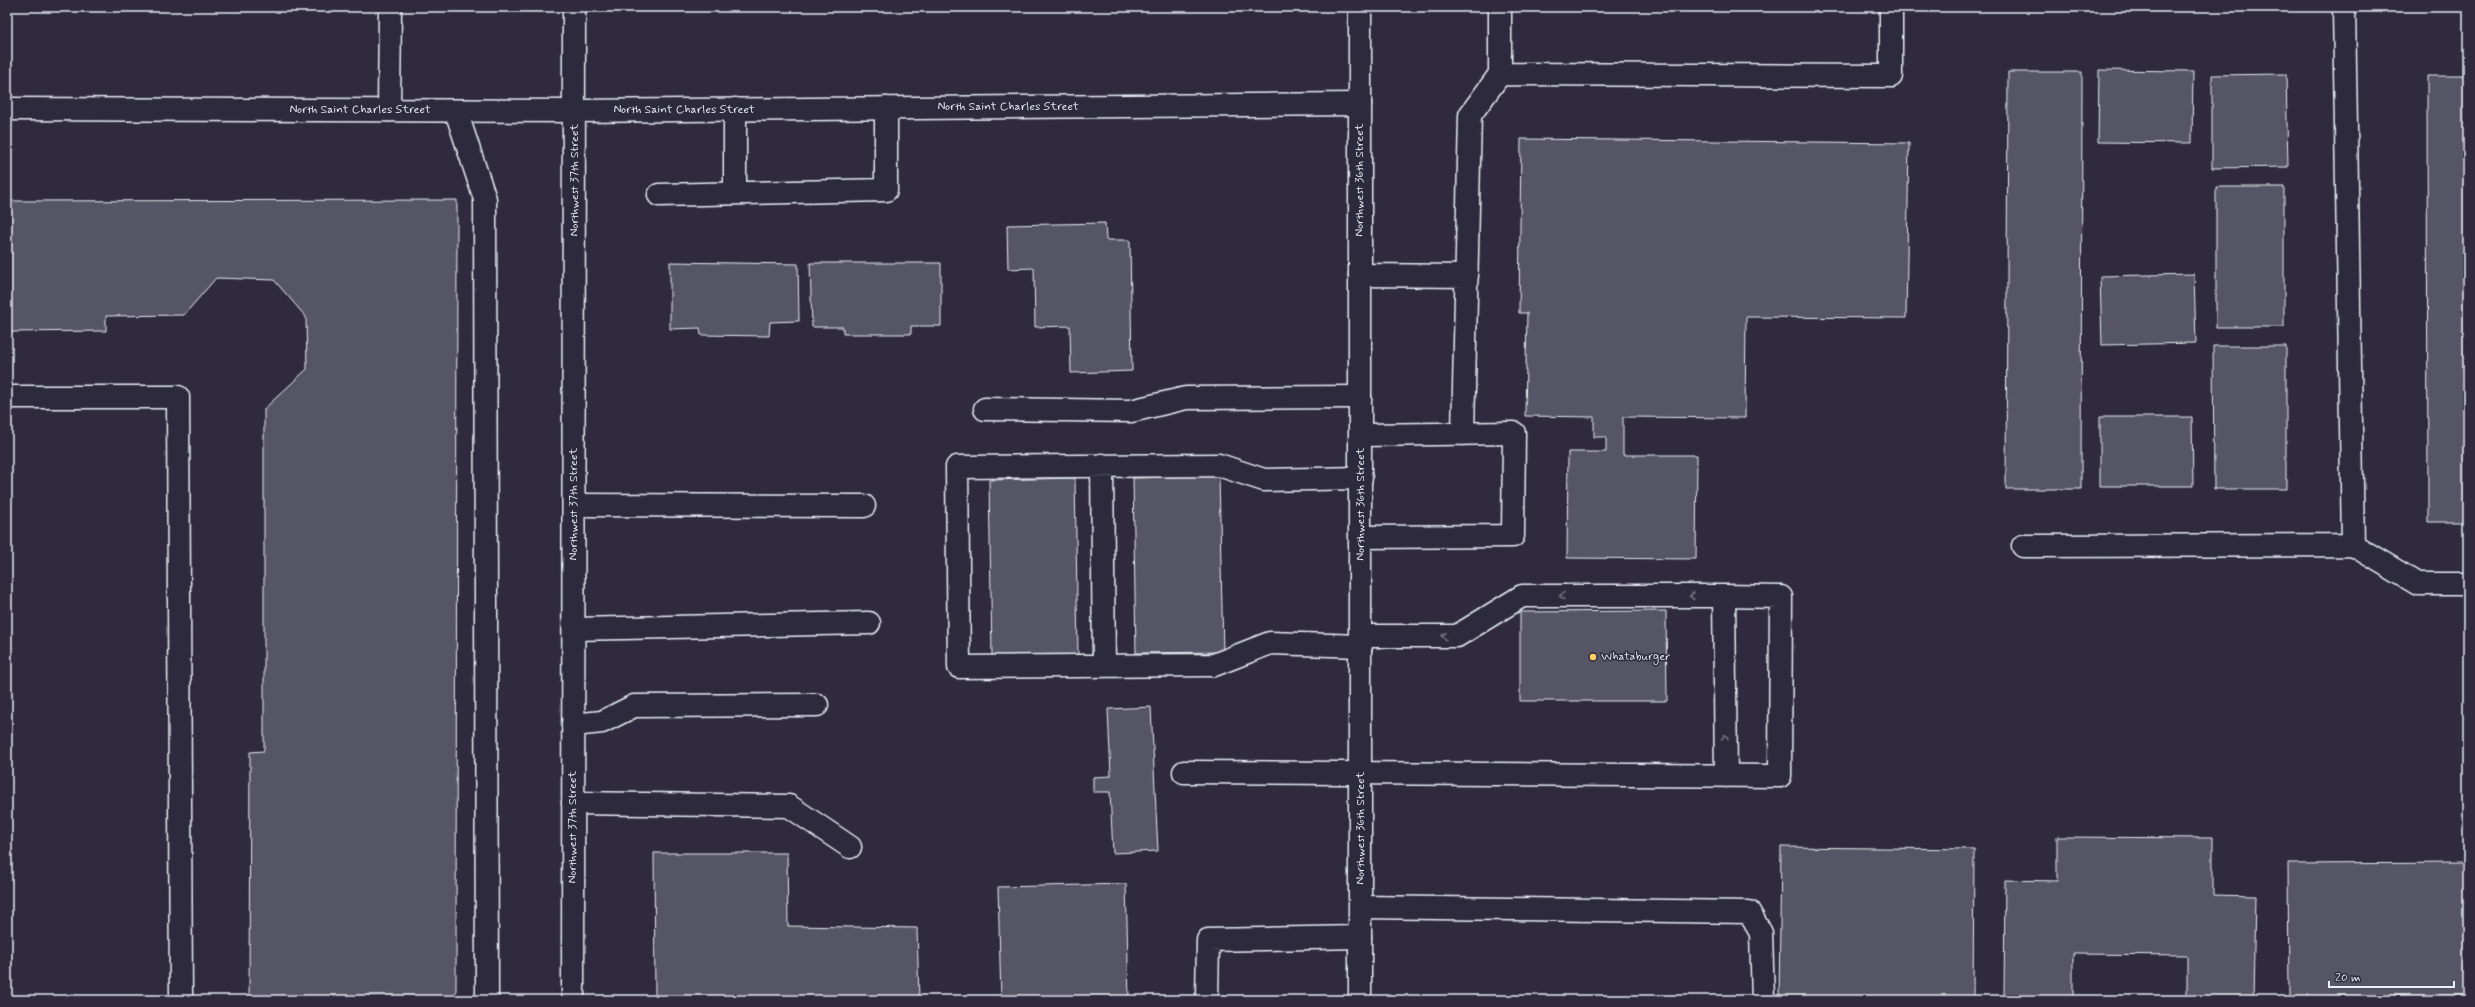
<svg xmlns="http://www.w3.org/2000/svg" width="2475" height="1007" font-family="Mynerve,sans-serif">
  <rect width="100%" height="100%" fill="#2f2a3d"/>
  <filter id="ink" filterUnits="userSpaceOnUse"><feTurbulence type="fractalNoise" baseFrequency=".025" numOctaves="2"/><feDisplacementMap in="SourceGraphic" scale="8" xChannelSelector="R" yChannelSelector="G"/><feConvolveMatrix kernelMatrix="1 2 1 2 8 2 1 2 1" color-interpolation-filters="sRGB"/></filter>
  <g filter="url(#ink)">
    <path fill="#575565" stroke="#e8f1f8" d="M2099,70l94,1 -1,72 -94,-1z
      M2008,72h74l-1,417h-75z
      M2286,74l2,93 -76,1v-93z
      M2427,76h41v446h-40z
      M1521,139l388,4 -3,175 -160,-1 -1,101 -122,-1v38h74l-1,104 -129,-1 1,-106h38v-15h-12v-20l-69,-1 2,-103h-8z
      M2216,187h68v140h-68z
      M457,200l-1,800h-207l1,-248 14,-1v-342l43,-40 -1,-52 -32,-37 -58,-2 -32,37 -78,1v15l-99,1v-131z
      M1105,223l1,17h24l2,131 -61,2 -1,-47 -35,1 -1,-59 -26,1 -1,-44z
      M670,262l128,2 1,57 -29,1 -1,14 -68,-1 -1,-7 -30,1z
      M810,263h131v63h-30v8h-68v-7h-31z
      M2194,274l2,69 -94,2 -2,-69z
      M2213,346h73v143h-72z
      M2100,417h92l1,69h-93z
      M1219,476l4,176 -87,1 -3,-175z
      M1075,478l3,177 -86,1 -3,-176z
      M1666,611l1,90h-147v-89z
      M1151,707l7,144 -45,2 -3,-61h-17v-15l18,-1 -3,-67z
      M2057,837l156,1v57l42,1 -2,104h-66v-45l-114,-1v46h-69l1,-120 52,1z
      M1781,847l193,2 -1,151h-194z
      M654,853h133l1,73 129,2 2,72h-264z
      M2468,863v132l-179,1 -1,-132z
      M1126,884l3,116h-128l-3,-113z"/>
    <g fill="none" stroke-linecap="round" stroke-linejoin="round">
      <defs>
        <path id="service" d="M2344,7l9,538
          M1500,74v-67
          M735,109v84
          M389,110l1,-103
          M456,111l29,88 2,801
          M659,195l227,-5v-82
          M1360,275l107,1
          M7,397h171l3,603
          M985,409l146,2 55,-13 174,-1
          M1463,434l7,-319 30,-41 391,2v-69
          M1361,435l153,-2 -1,103 -152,1
          M1102,465l2,201
          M1361,478l-97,2 -45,-15 -262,2 2,200 255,-2 56,-22 91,3
          M574,505l290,1
          M2023,546l330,-1 65,39h50
          M574,629l295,-6
          M1361,636h96l65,-40h202l2,180
          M573,725l29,-3 32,-16 183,-1
          M1184,772l596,4 1,-179 -57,-1
          M573,803l216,3 61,41
          M1361,907l388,5 12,21 2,67
          M1207,1000l1,-60 152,-3"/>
        <path id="minor" d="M7,109l568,2 785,-7
          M573,1000l1,-993"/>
        <path id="secondary" d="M1360,7v993"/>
      </defs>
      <use href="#service" stroke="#e8f1f8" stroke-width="25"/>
      <use href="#minor" stroke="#e8f1f8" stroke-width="25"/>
      <use href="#secondary" stroke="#e8f1f8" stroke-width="25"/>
      <use href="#service" stroke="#2f2a3d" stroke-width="22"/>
      <use href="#minor" stroke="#2f2a3d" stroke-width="22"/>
      <use href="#secondary" stroke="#2f2a3d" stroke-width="22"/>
    </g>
    <defs><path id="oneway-chevron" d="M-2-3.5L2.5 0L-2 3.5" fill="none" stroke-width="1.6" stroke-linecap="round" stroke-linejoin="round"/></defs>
    <g stroke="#70707e">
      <use href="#oneway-chevron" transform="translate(1562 596) rotate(-180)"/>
      <use href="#oneway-chevron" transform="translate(1692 596) rotate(-180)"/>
      <use href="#oneway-chevron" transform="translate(1444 636) rotate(180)"/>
      <use href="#oneway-chevron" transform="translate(1725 737) rotate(-91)"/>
    </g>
  </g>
  <circle fill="#ffd166" stroke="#2f2a3d" stroke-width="1.5" cx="1593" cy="657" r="4"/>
  <g text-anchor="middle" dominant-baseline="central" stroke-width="3" stroke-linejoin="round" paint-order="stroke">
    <g font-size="12" fill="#e8f1f8" stroke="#2f2a3d">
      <text x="1008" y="107">North Saint Charles Street</text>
      <text x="360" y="110">North Saint Charles Street</text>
      <text x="684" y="110">North Saint Charles Street</text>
      <text transform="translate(575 180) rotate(-90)">Northwest 37th Street</text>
      <text transform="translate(1360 180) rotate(-90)">Northwest 36th Street</text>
      <text transform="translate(574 504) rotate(-90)">Northwest 37th Street</text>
      <text transform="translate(1361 504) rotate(-90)">Northwest 36th Street</text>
      <text transform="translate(573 827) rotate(-90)">Northwest 37th Street</text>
      <text transform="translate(1361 828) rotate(-90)">Northwest 36th Street</text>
    </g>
    <g font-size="12" fill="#e8f1f8" stroke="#2f2a3d" text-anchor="start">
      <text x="1601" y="657">Whataburger</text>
    </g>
  </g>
  <rect width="2475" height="1007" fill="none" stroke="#2f2a3d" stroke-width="24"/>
  <rect x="12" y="12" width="2451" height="983" fill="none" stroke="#e8f1f8" stroke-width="1.5" filter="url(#ink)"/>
  <path d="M2329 981v6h125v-6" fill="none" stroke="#e8f1f8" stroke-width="2"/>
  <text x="2335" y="981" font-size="12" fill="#e8f1f8" stroke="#2f2a3d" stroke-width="3" paint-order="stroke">20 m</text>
</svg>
